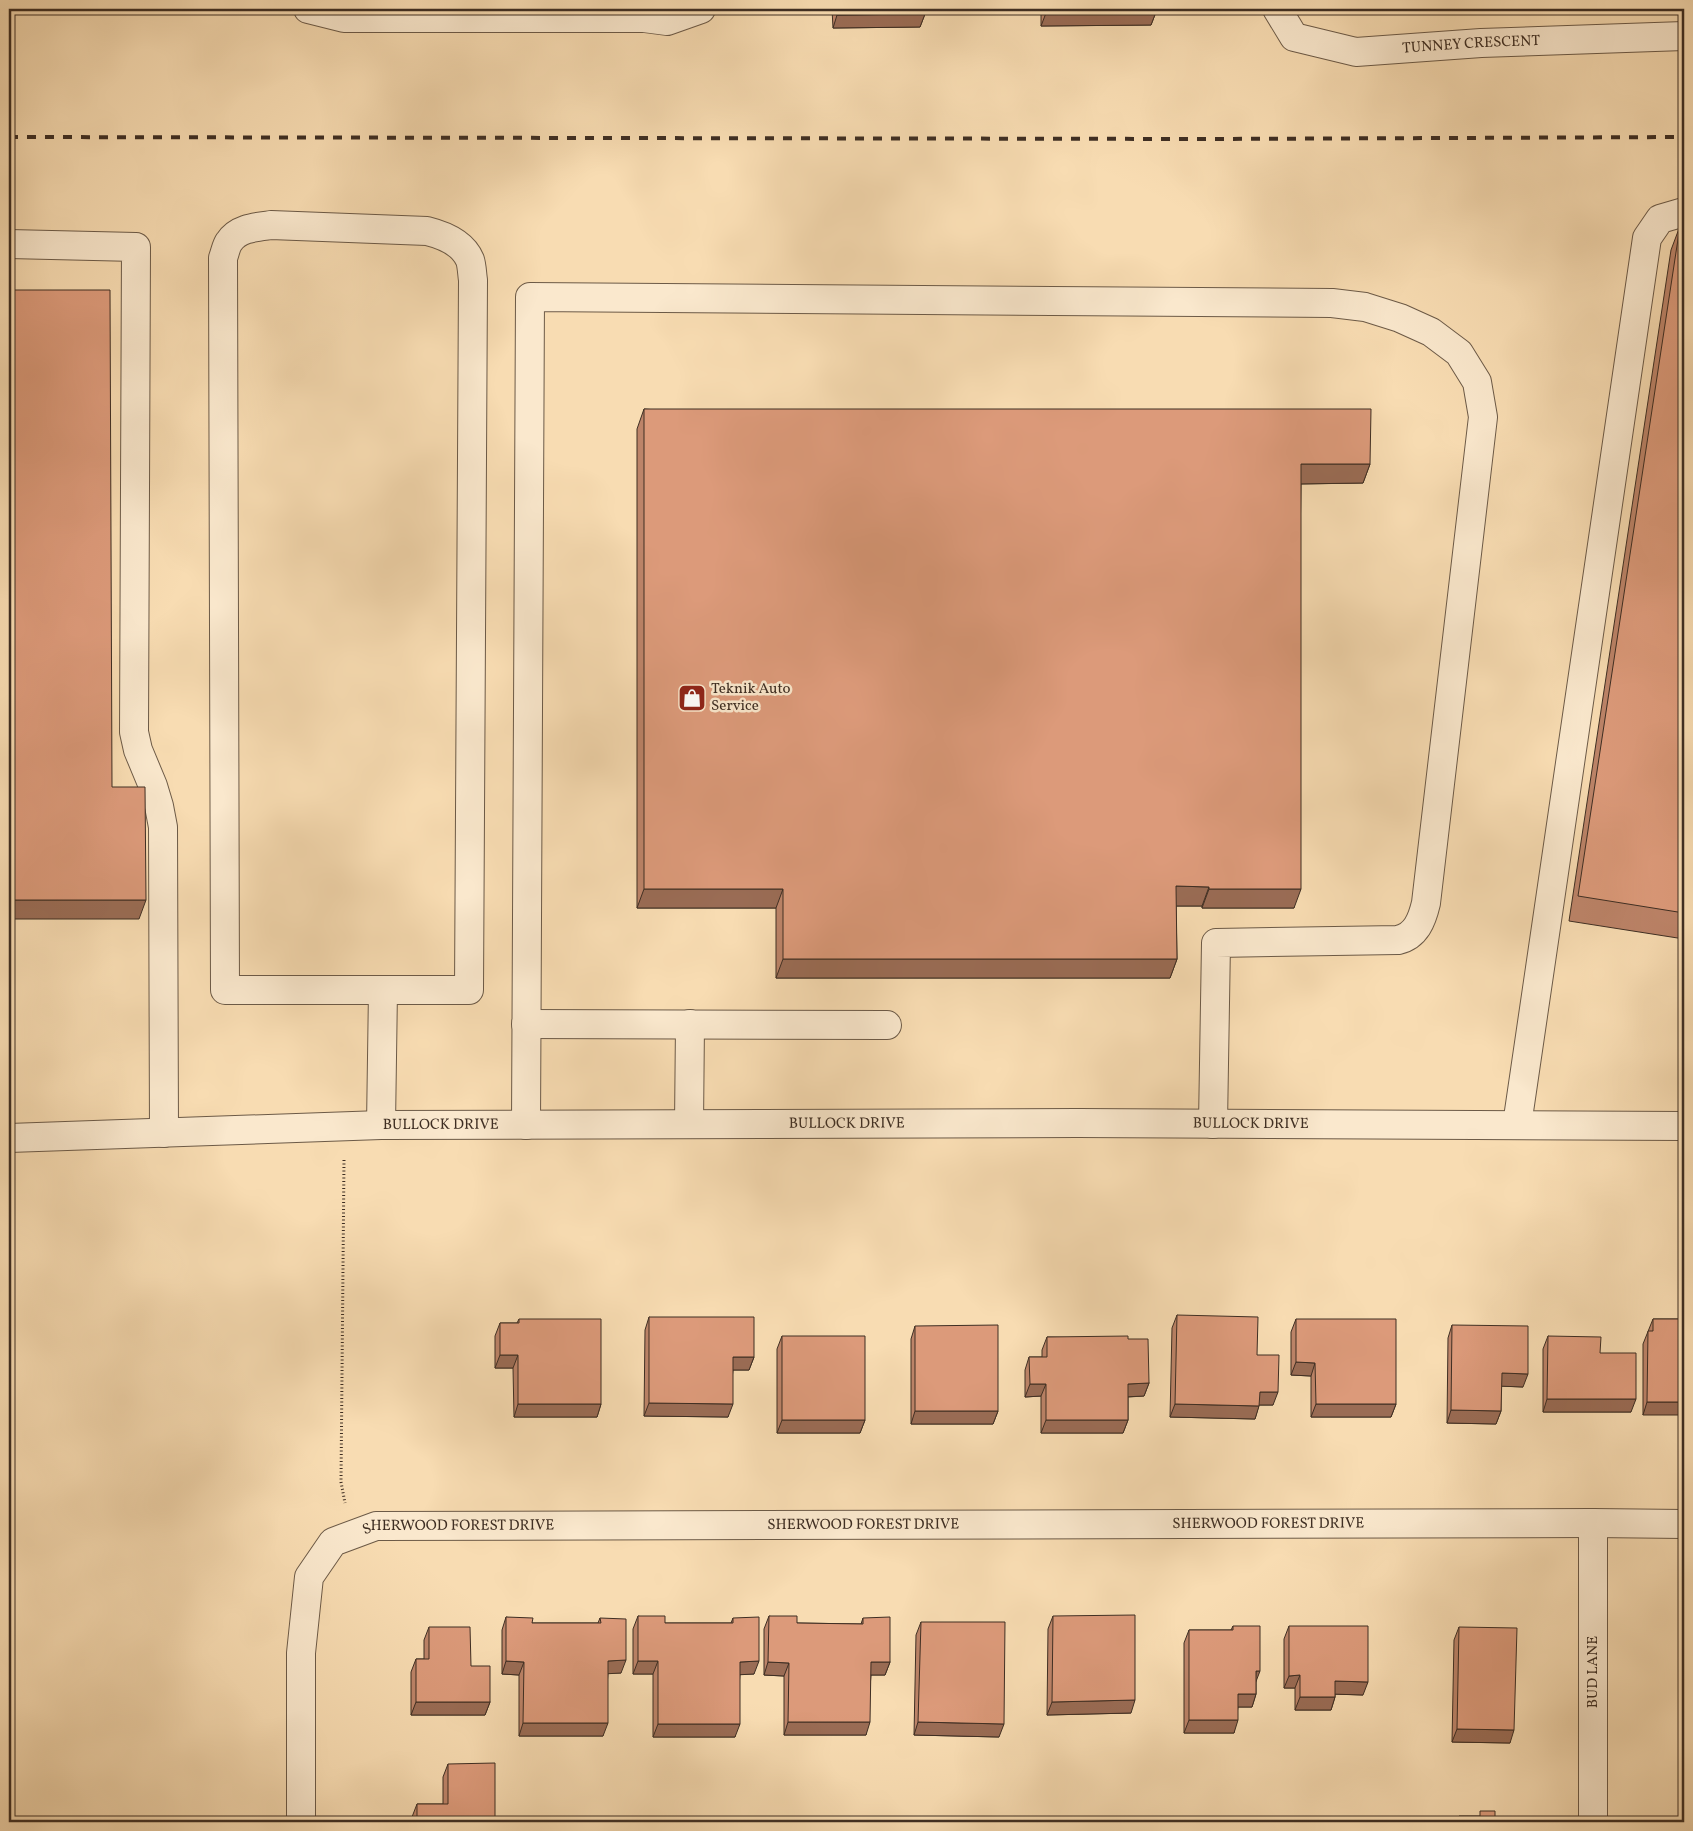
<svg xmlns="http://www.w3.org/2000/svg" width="1693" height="1831" font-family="Vollkorn,serif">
  <rect width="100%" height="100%" fill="#f8dcb2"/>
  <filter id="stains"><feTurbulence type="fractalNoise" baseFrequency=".004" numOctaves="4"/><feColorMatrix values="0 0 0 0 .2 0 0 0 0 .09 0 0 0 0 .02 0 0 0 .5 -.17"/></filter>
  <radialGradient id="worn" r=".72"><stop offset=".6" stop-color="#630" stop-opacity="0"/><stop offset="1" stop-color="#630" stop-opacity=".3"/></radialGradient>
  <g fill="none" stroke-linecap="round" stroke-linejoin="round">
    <defs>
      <g id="minor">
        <path d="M308,9l36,9h300l23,3 34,-12"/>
        <path id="s1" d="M1277,9l17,28 62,15 125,-9 203,-7"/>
        <path d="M9,244l127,3 -2,485 4,18 15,36 6,20 4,21 1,306"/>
        <path d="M526,1024l361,1"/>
        <path d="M689,1124l1,-100"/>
        <path d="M381,1125l2,-135h86l4,-710c-1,-6 -1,-14 -3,-20 -7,-17 -27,-25 -43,-29l-156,-6c-15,2 -33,3 -42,17 -3,4 -4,11 -6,16l2,732h158"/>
        <path d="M526,1125l4,-828 802,6 33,4 35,11 31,14 28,21 18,29 6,35 -57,486c-4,17 -10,33 -28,37l-182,3 -3,181"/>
        <path d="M1517,1125l130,-887 13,-19 24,-7"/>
        <path id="s2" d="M9,1138l372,-13 697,-2 606,3"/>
        <path d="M1593,1523v299"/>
        <path id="s3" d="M301,1822v-169l8,-76 24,-35 43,-16 1217,-3 91,1"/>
      </g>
    </defs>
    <use href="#minor" stroke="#6c5a47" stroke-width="30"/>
    <path stroke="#3e2e23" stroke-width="3" stroke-dasharray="1 2.5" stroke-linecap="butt" d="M344,1160l-3,322 4,21"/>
    <use href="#minor" stroke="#fae8cd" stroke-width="28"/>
    <path stroke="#3e2e23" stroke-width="4" stroke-dasharray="9 9" stroke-linecap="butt" d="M9,137l1200,2 475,-2"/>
  </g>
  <path fill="#bd8469" stroke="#3e2e23" d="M832,9h93v5l-5,13 -87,1z
    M1041,9h115v3l-5,13 -110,1z
    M1684,222v717l-115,-18 102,-671 9,-24z
    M644,409l726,55 -7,19 -62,1 -7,424h-92v-2h-26l1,53 -7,19h-394v-70h-139v-479z
    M1177,1315l80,40 16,50h-14l-4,14 -85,-2 2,-89z
    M649,1317l105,40 -5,13h-16l-5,47 -84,-1 1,-86z
    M519,1319l82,85 -4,13h-83l-1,-49h-18v-32l5,-13h17z
    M1296,1319l100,85 -5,13h-80v-41l-20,-1v-43z
    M1653,1319h31l-41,96v-71z
    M1452,1325l71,62 -22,-1v25l-5,13 -49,-1 1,-85z
    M915,1326l83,85 -5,13h-82v-85z
    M782,1336l83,84 -5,13h-83v-84z
    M1548,1336l52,17 31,59h-88v-63z
    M1047,1337l81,2 21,44 -5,13 -16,1v23l-5,13h-82v-37l-16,1v-27l4,-13h13v-7z
    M638,1616l27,7h66l2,-5 21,56h-14l-5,63h-82v-63h-20v-45z
    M769,1616l28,7 64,1 2,-6 27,44 -5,13h-14l-5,60h-82v-59l-20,-1v-46z
    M1053,1616l78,97 -84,2 1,-86z
    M506,1617l26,6h66l2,-5 21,55h-13l-5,63h-84v-61l-17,-1v-44z
    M921,1622l78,115 -85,-2 2,-100z
    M1233,1626l23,55v13l-4,13h-14l-4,26h-50v-90l5,-13h42z
    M1289,1626l74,69 -28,-1v3l-4,13h-36v-22h-11v-49z
    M429,1627l42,39 19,36 -5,13h-74v-43l5,-13h8v-19z
    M1459,1627l51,116 -58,-1 2,-102z
    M1684,1638v94h-2l1,-92z
    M448,1764l47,58h-83v-5l5,-13h26v-27z"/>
  <path fill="#9a6c55" stroke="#3e2e23" d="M1156,12l-5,13 -110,1 5,-13z
    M925,14l-5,13 -87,1 4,-13z
    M1301,464h69l-7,19 -69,1z
    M1176,886l33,1 -7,19h-33z
    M644,889h139l-7,19h-139z
    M1209,889h92l-7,19h-92z
    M9,900h137l-7,19h-130z
    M783,959h394l-7,19h-394z
    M500,1355h18l-5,13h-18z
    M733,1357h21l-5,13h-21z
    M1296,1362l19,1 -4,13 -20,-1z
    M1502,1373l26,1 -5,13 -26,-1z
    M1149,1383l-5,13 -21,1 5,-13z
    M1030,1384h16l-5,12 -16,1z
    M1260,1392h18l-5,13h-18z
    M1547,1399h89l-5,13h-88z
    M1647,1402h37v13h-41z
    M649,1403l84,1 -5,13 -84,-1z
    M518,1404h83l-4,13h-83z
    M1175,1404l84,2 -4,13 -85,-2z
    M1316,1404h80l-5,13h-80z
    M1451,1410l50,1 -5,13 -49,-1z
    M915,1411h83l-5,13h-82z
    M782,1420h83l-5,13h-83z
    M1046,1420h82l-5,13h-82z
    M626,1660l-5,13 -18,1 5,-13z
    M506,1661l18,1 -5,13 -17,-1z
    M638,1661h20l-5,13h-20z
    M759,1661l-5,13 -19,1 5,-13z
    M768,1662l21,1 -5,13 -20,-1z
    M871,1662h19l-5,13h-19z
    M1256,1671h4l-5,13z
    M1300,1675l-5,13h-11l5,-12z
    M1335,1681l33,1 -5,13 -33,-1z
    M1238,1694h18l-4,13h-18z
    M1300,1697h35l-4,13h-36z
    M1135,1700l-4,13 -84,2 5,-13z
    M416,1702h74l-5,13h-74z
    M1189,1720h49l-4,13h-50z
    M788,1722h82l-4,13h-82z
    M918,1722l86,2 -5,13 -85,-2z
    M523,1723h85l-5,13h-84z
    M658,1724h82l-5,13h-82z
    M1457,1729l57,1 -4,13 -58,-1z"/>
  <path fill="#dc9a7a" stroke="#3e2e23" d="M837,9h88v5l-88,1z
    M1046,9h110v3l-110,1z
    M1684,222v691l-106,-17 102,-670z
    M9,290h101l2,497h33l1,113h-137z
    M644,409h727l-1,55h-69v425h-92v-2l-33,-1 1,73h-394v-70h-139z
    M1177,1315l81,2 -1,38h22l-1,37h-18l-1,14 -84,-2z
    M649,1317h105v40h-21v47l-84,-1z
    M519,1319h82v85h-83v-49h-18v-32h19z
    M1296,1319h100v85h-80l-1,-41 -19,-1z
    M1653,1319h31v83h-37l1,-71h5z
    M998,1325v86h-83v-85z
    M1452,1325l76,1v48l-26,-1 -1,38 -50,-1z
    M782,1336h83v84h-83z
    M1128,1336v3h20l1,44 -21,1v36h-82v-36h-16l-1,-27h18v-20z
    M1548,1336l53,1 -1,16h36v46h-89z
    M1135,1615v85l-83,2 1,-86z
    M638,1616h27v7h68v-5l26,-1v44l-19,1v62h-82v-63h-20z
    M769,1616h28v7l66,1v-6l27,-1v45h-19l-1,60h-82l1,-59 -21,-1z
    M506,1617l27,1 -1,5h69l-1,-5 26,1v41l-18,1v62h-85l1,-61 -18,-1z
    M921,1622h84l-1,102 -86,-2z
    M1233,1626h27v45h-4v23h-18v26h-49v-90h44z
    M1289,1626h79v56l-33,-1v16h-35v-22l-11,1z
    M429,1627h41l1,39h19v36h-74v-43h13z
    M1459,1627l58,1 -3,102 -57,-1z
    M495,1763v59h-78v-18h31v-40z
    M1480,1811h15v6h25v5h-61v-6h21z"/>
  <defs>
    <symbol id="shop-square" viewBox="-11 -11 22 22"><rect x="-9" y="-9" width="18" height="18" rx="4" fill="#8f2418" stroke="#fae8cd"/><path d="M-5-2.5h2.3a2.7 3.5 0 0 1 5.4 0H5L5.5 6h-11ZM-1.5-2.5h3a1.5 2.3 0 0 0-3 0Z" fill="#fff"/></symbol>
  </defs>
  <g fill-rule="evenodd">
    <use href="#shop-square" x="676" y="682" width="32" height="32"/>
  </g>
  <g text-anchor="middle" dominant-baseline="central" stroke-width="5" stroke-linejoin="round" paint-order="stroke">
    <g font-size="15" fill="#3e2e23" stroke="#fae8cd">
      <text stroke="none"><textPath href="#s1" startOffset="212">TUNNEY CRESCENT</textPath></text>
      <text stroke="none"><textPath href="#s2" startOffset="838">BULLOCK DRIVE</textPath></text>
      <text stroke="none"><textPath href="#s2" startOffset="1242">BULLOCK DRIVE</textPath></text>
      <text stroke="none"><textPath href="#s2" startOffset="432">BULLOCK DRIVE</textPath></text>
      <text stroke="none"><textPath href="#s3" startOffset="1226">SHERWOOD FOREST DRIVE</textPath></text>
      <text stroke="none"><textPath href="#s3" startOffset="821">SHERWOOD FOREST DRIVE</textPath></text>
      <text stroke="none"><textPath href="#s3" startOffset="416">SHERWOOD FOREST DRIVE</textPath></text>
      <text transform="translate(1593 1672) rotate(-90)">BUD LANE</text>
    </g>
    <g font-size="15" fill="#3e2e23" stroke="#fae8cd" text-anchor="start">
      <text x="711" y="689">Teknik Auto<tspan x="711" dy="17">Service</tspan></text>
    </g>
  </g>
  <rect width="1693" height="1831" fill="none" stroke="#f8dcb2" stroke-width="30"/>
  <rect x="10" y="10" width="1673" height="1811" fill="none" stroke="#3e2e23" stroke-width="2.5"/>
  <rect x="15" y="15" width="1663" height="1801" fill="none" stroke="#3e2e23"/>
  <rect width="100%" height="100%" filter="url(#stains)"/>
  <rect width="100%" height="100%" fill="url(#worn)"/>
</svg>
